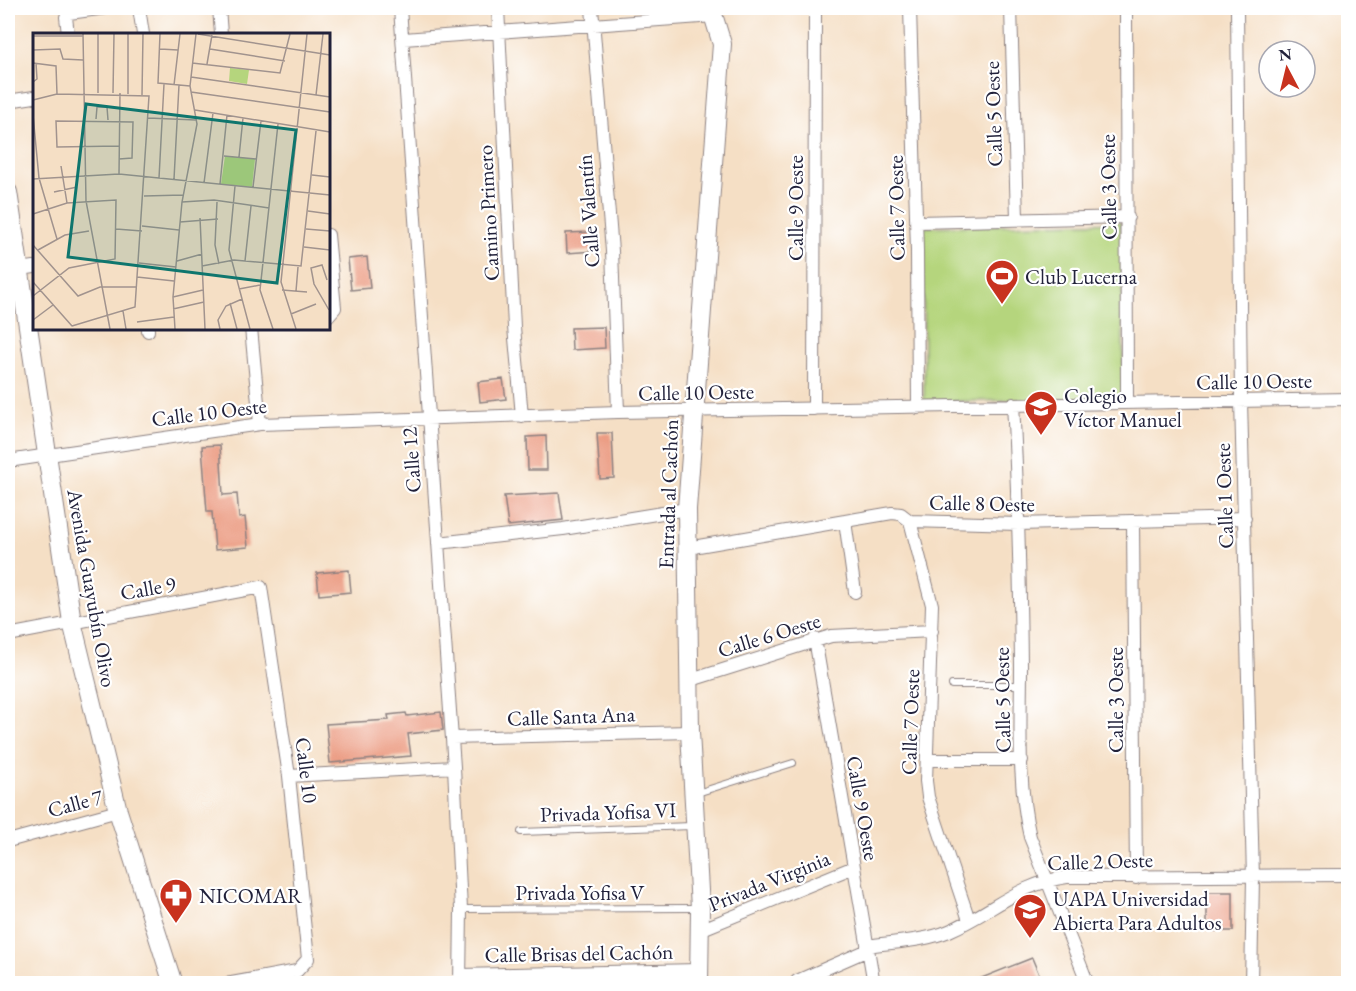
<svg xmlns="http://www.w3.org/2000/svg" width="1356" height="991" font-family="'EB Garamond',serif">
  <rect width="100%" height="100%" fill="#fff"/>
  <filter id="ink" filterUnits="userSpaceOnUse"><feTurbulence type="fractalNoise" baseFrequency=".0167" numOctaves="2"/><feDisplacementMap in="SourceGraphic" scale="12" xChannelSelector="R" yChannelSelector="G"/><feConvolveMatrix kernelMatrix="1 2 1 2 8 2 1 2 1" color-interpolation-filters="sRGB"/></filter>
  <filter id="wash" filterUnits="userSpaceOnUse"><feTurbulence type="fractalNoise" baseFrequency=".008" numOctaves="4" result="noise"/><feDisplacementMap in="SourceGraphic" scale="24" xChannelSelector="R" yChannelSelector="G"/><feGaussianBlur stdDeviation="1.35" result="paint"/><feColorMatrix in="noise" values="0 0 0 0 0 0 0 0 0 0 0 0 0 0 0 0 0 1.4 0 .05"/><feComposite in="paint" operator="in"/></filter>
  <g filter="url(#wash)">
    <rect width="100%" height="100%" fill="#f5dfc5"/>
    <path fill="#b5d57d" stroke="#6c7c5c" stroke-width="1.5" d="M1121,222l3,176 -200,4 -1,-175z"/>
    <g id="blocks">
      <path fill="#eb9a80" d="M593,232l1,19 -27,2 -1,-20z
        M367,257l3,31 -19,2 -3,-31z
        M604,327l1,21 -33,2 -1,-22z
        M503,379l3,20 -26,3 -2,-20z
        M597,433h15l2,45 -14,1z
        M546,436l1,34h-19l-1,-33z
        M220,445l3,50 14,-1 2,24 6,-1 3,30 -33,3 -3,-38h-5l-5,-66z
        M559,493l4,27 -55,6 -4,-30z
        M349,570l2,22 -32,3 -2,-22z
        M441,712l2,18 -35,4 3,22 -81,7 -4,-39 63,-4 -1,-5 18,-2 1,3z
        M1207,892h26v39h-26z
        M1032,958l11,26h-74v-1z"/>
    </g>
  </g>
  <g filter="url(#ink)">
    <use href="#blocks" fill-opacity="0" stroke="#8c8080" stroke-width="1.5"/>
    <g fill="none" stroke-linecap="round" stroke-linejoin="round">
      <defs>
        <path id="lane" d="M952,685h68
          M697,793l96,-30
          M521,832l171,-6
          M461,909l236,-1"/>
        <path id="street" d="M139,8l4,26
          M219,8l2,26
          M400,8l54,759 7,142 -1,75
          M498,8l16,319 8,89
          M592,8l20,243 6,161
          M910,8l7,243 1,157
          M1011,8l6,211
          M1126,8l1,395
          M1237,8l4,392 12,478 -2,106
          M68,34l-2,-17 3,-4 37,-5
          M404,39l310,-23
          M8,101l26,-4
          M917,222l211,-5
          M328,235l7,73 -7,8
          M8,271l26,-4
          M148,328v3
          M251,328l9,96
          M1013,404c5,87 7,174 8,261 0,56 -4,117 9,172l58,147
          M814,409l1,-401
          M8,461l252,-37 358,-12 730,-13
          M845,521l10,71
          M910,521l22,84 -6,176 2,16 41,123
          M1133,522l3,356
          M438,543l125,-14 124,-20
          M687,548l205,-35 9,1 9,7 109,3 226,-6
          M8,635l253,-48 28,189 19,183 -11,12 -71,13
          M815,639l59,345
          M691,680l140,-44 101,-5
          M452,738l238,-6
          M928,760h94
          M289,776l165,-9
          M8,841l110,-30
          M700,930l154,-63
          M867,946c27,-4 58,-5 82,-15 44,-19 68,-47 118,-54l281,-2
          M460,975l239,-5
          M797,981l71,-31"/>
        <path id="secondary" d="M8,192l64,430 46,189 55,173
          M699,984l1,-76 -10,-176 -3,-223 35,-465 -11,-36"/>
      </defs>
      <use href="#lane" stroke="#8c8080" stroke-width="8"/>
      <use href="#street" stroke="#8c8080" stroke-width="14"/>
      <use href="#secondary" stroke="#8c8080" stroke-width="20"/>
      <use href="#lane" stroke="#fff" stroke-width="6"/>
      <use href="#street" stroke="#fff" stroke-width="12"/>
      <use href="#secondary" stroke="#fff" stroke-width="18"/>
    </g>
  </g>
  <defs>
    <symbol id="stadium-pin" viewBox="-11 -11 22 30"><path d="M0 17L-7.5 6A9.5 9.5 0 1 1 7.5 6Z" fill="#c8321e" stroke="#fff"/><path d="M0-5a6.5 5 0 1 0 0 10a6.5 5 0 1 0 0-10ZM-3.5-1.8h7v3.6h-7Z" fill="#fff"/></symbol>
    <symbol id="school-pin" viewBox="-11 -11 22 30"><path d="M0 17L-7.5 6A9.5 9.5 0 1 1 7.5 6Z" fill="#c8321e" stroke="#fff"/><path d="M0-5L7-2L0 1L-7-2ZM-4 1L0 2.5L4 1V4Q0 6-4 4Z" fill="#fff"/></symbol>
    <symbol id="pharmacy-pin" viewBox="-11 -11 22 30"><path d="M0 17L-7.5 6A9.5 9.5 0 1 1 7.5 6Z" fill="#c8321e" stroke="#fff"/><path d="M-2-6h4v4h4v4h-4v4h-4v-4h-4v-4h4Z" fill="#fff"/></symbol>
    <symbol id="university-pin" viewBox="-11 -11 22 30"><path d="M0 17L-7.5 6A9.5 9.5 0 1 1 7.5 6Z" fill="#c8321e" stroke="#fff"/><path d="M0-5L7-2L0 1L-7-2ZM-4 1L0 2.5L4 1V4Q0 6-4 4Z" fill="#fff"/></symbol>
  </defs>
  <g fill-rule="evenodd">
    <use href="#stadium-pin" x="983" y="257" width="38" height="52"/>
    <use href="#school-pin" x="1022" y="388" width="38" height="52"/>
    <use href="#pharmacy-pin" x="157" y="876" width="38" height="52"/>
    <use href="#university-pin" x="1011" y="891" width="38" height="52"/>
  </g>
  <g text-anchor="middle" dominant-baseline="central" stroke-width="4.5" stroke-linejoin="round" paint-order="stroke">
    <g font-size="21" fill="#22223b" stroke="#fff">
      <text transform="translate(993 114) rotate(-92)">Calle 5 Oeste</text>
      <text transform="translate(1108 187) rotate(-91)">Calle 3 Oeste</text>
      <text transform="translate(795 208) rotate(-90)">Calle 9 Oeste</text>
      <text transform="translate(896 208) rotate(-91)">Calle 7 Oeste</text>
      <text transform="translate(588 211) rotate(-94)">Calle Valentín</text>
      <text transform="translate(488 213) rotate(-93)">Camino Primero</text>
      <text transform="translate(1254 381) rotate(-1)">Calle 10 Oeste</text>
      <text transform="translate(696 392) rotate(-1)">Calle 10 Oeste</text>
      <text transform="translate(209 412) rotate(-7)">Calle 10 Oeste</text>
      <text transform="translate(411 460) rotate(-94)">Calle 12</text>
      <text transform="translate(668 494) rotate(-88)">Entrada al Cachón</text>
      <text transform="translate(1224 496) rotate(-92)">Calle 1 Oeste</text>
      <text transform="translate(982 503) rotate(1)">Calle 8 Oeste</text>
      <text transform="translate(92 588) rotate(80)">Avenida Guayubín Olivo</text>
      <text transform="translate(148 588) rotate(-10)">Calle 9</text>
      <text transform="translate(769 635) rotate(-17)">Calle 6 Oeste</text>
      <text transform="translate(1002 700) rotate(-91)">Calle 5 Oeste</text>
      <text transform="translate(1115 700) rotate(-90)">Calle 3 Oeste</text>
      <text transform="translate(571 716) rotate(-2)">Calle Santa Ana</text>
      <text transform="translate(910 722) rotate(-88)">Calle 7 Oeste</text>
      <text transform="translate(307 770) rotate(83)">Calle 10</text>
      <text transform="translate(75 803) rotate(-15)">Calle 7</text>
      <text transform="translate(863 808) rotate(80)">Calle 9 Oeste</text>
      <text transform="translate(608 812) rotate(-2)">Privada Yofisa VI</text>
      <text transform="translate(1100 861) rotate(-2)">Calle 2 Oeste</text>
      <text transform="translate(769 881) rotate(-22)">Privada Virginia</text>
      <text x="580" y="892">Privada Yofisa V</text>
      <text transform="translate(579 953) rotate(-1)">Calle Brisas del Cachón</text>
    </g>
    <g font-size="21" fill="#22223b" stroke="#fff" text-anchor="start">
      <text x="1025" y="276">Club Lucerna</text>
      <text x="1064" y="395">Colegio<tspan x="1064" dy="24">Víctor Manuel</tspan></text>
      <text x="199" y="895">NICOMAR</text>
      <text x="1053" y="898">UAPA Universidad<tspan x="1053" dy="24">Abierta Para Adultos</tspan></text>
    </g>
  </g>
  <g transform="translate(33 33)">
    <rect width="297" height="297" fill="#f5dfc5"/>
    <path d="M197,35l19,2 -2,14 -18,-3zM192,123l30,3 -3,28 -31,-3z" fill="#b5d57d"/>
    <path fill="none" stroke="#a1938e" stroke-width="1.5" d="M50,1l3,167 24,128M127,1l-2,49 32,3M165,1l132,21M0,3h50M127,16l18,1M177,16l75,12M0,17l27,-1 3,10 20,1M0,30l23,3 1,28M159,30l88,10 10,-39M174,31l5,-29M158,44l139,20M0,49l4,-3 -1,-16M141,52l6,-51M158,59l139,20M65,60v-59M80,60l1,-59M95,61v-60M109,62l1,-61M283,62l7,-61M0,67l24,-6 92,2 -14,211 -63,19M162,77l135,22M0,82l6,63 18,61M115,85l48,2M63,86l1,-12h10l1,13M86,113l-62,1 -1,-26 77,1 -1,36 -13,1M191,123l32,3M206,124l4,-39M28,133l6,37M86,141l1,-81M279,142l18,2M126,145l5,-94M0,146l86,-5 211,21M141,146l5,-94M171,150l9,-70M187,151l7,-69M202,153l-6,64 21,79M220,154l8,-66M21,159l23,-5M111,163l39,-1M149,169l32,-2 55,8M184,169l-2,43 4,19M275,178l22,3M0,181l34,-11 49,-3 -1,59 -46,9 -36,28M167,185l5,111M147,189l38,-3M109,193l37,4M83,196l26,2M273,196l24,2M0,212l45,51 22,-9h36M271,214l26,3M5,217l27,-15 24,-4M144,228l25,-7M212,228l6,-55M106,230l37,4M169,233l32,-6 67,6 15,-135M104,244l37,4M294,247l-5,-15 -11,3 3,16 15,26M0,249l39,44M206,256l21,-4M249,257l25,2M263,258l2,-24M140,264l30,-7M197,270l7,26M140,276l31,-7M90,278l3,18M258,281l25,-10M0,287l20,-15M104,289l37,-5M142,296l-2,-32 9,-95 15,-78 -7,-38 6,-52M187,296l-2,-9 8,-14 16,-7M240,296l-13,-39 18,-166M263,296l-15,-47 26,-248"/>
    <path fill="#0f766e" fill-opacity="0.15" stroke="#0f766e" stroke-width="3" d="M53,71l210,26 -19,153 -209,-26z"/>
    <rect width="297" height="297" fill="none" stroke="#22223b" stroke-width="3"/>
  </g>
  <rect width="1356" height="991" fill="none" stroke="#fff" stroke-width="30"/>
  <g transform="translate(1287 69) rotate(353)"><circle r="28" fill="#ffffff" stroke="#a7a7b1" stroke-width="1.5"/>
  <path d="M0-4.5L10 22L0 15L-10 22Z" fill="#c8321e"/>
  <text y="-9" font-size="16" font-weight="bold" text-anchor="middle" fill="#22223b">N</text>
  </g>
</svg>
